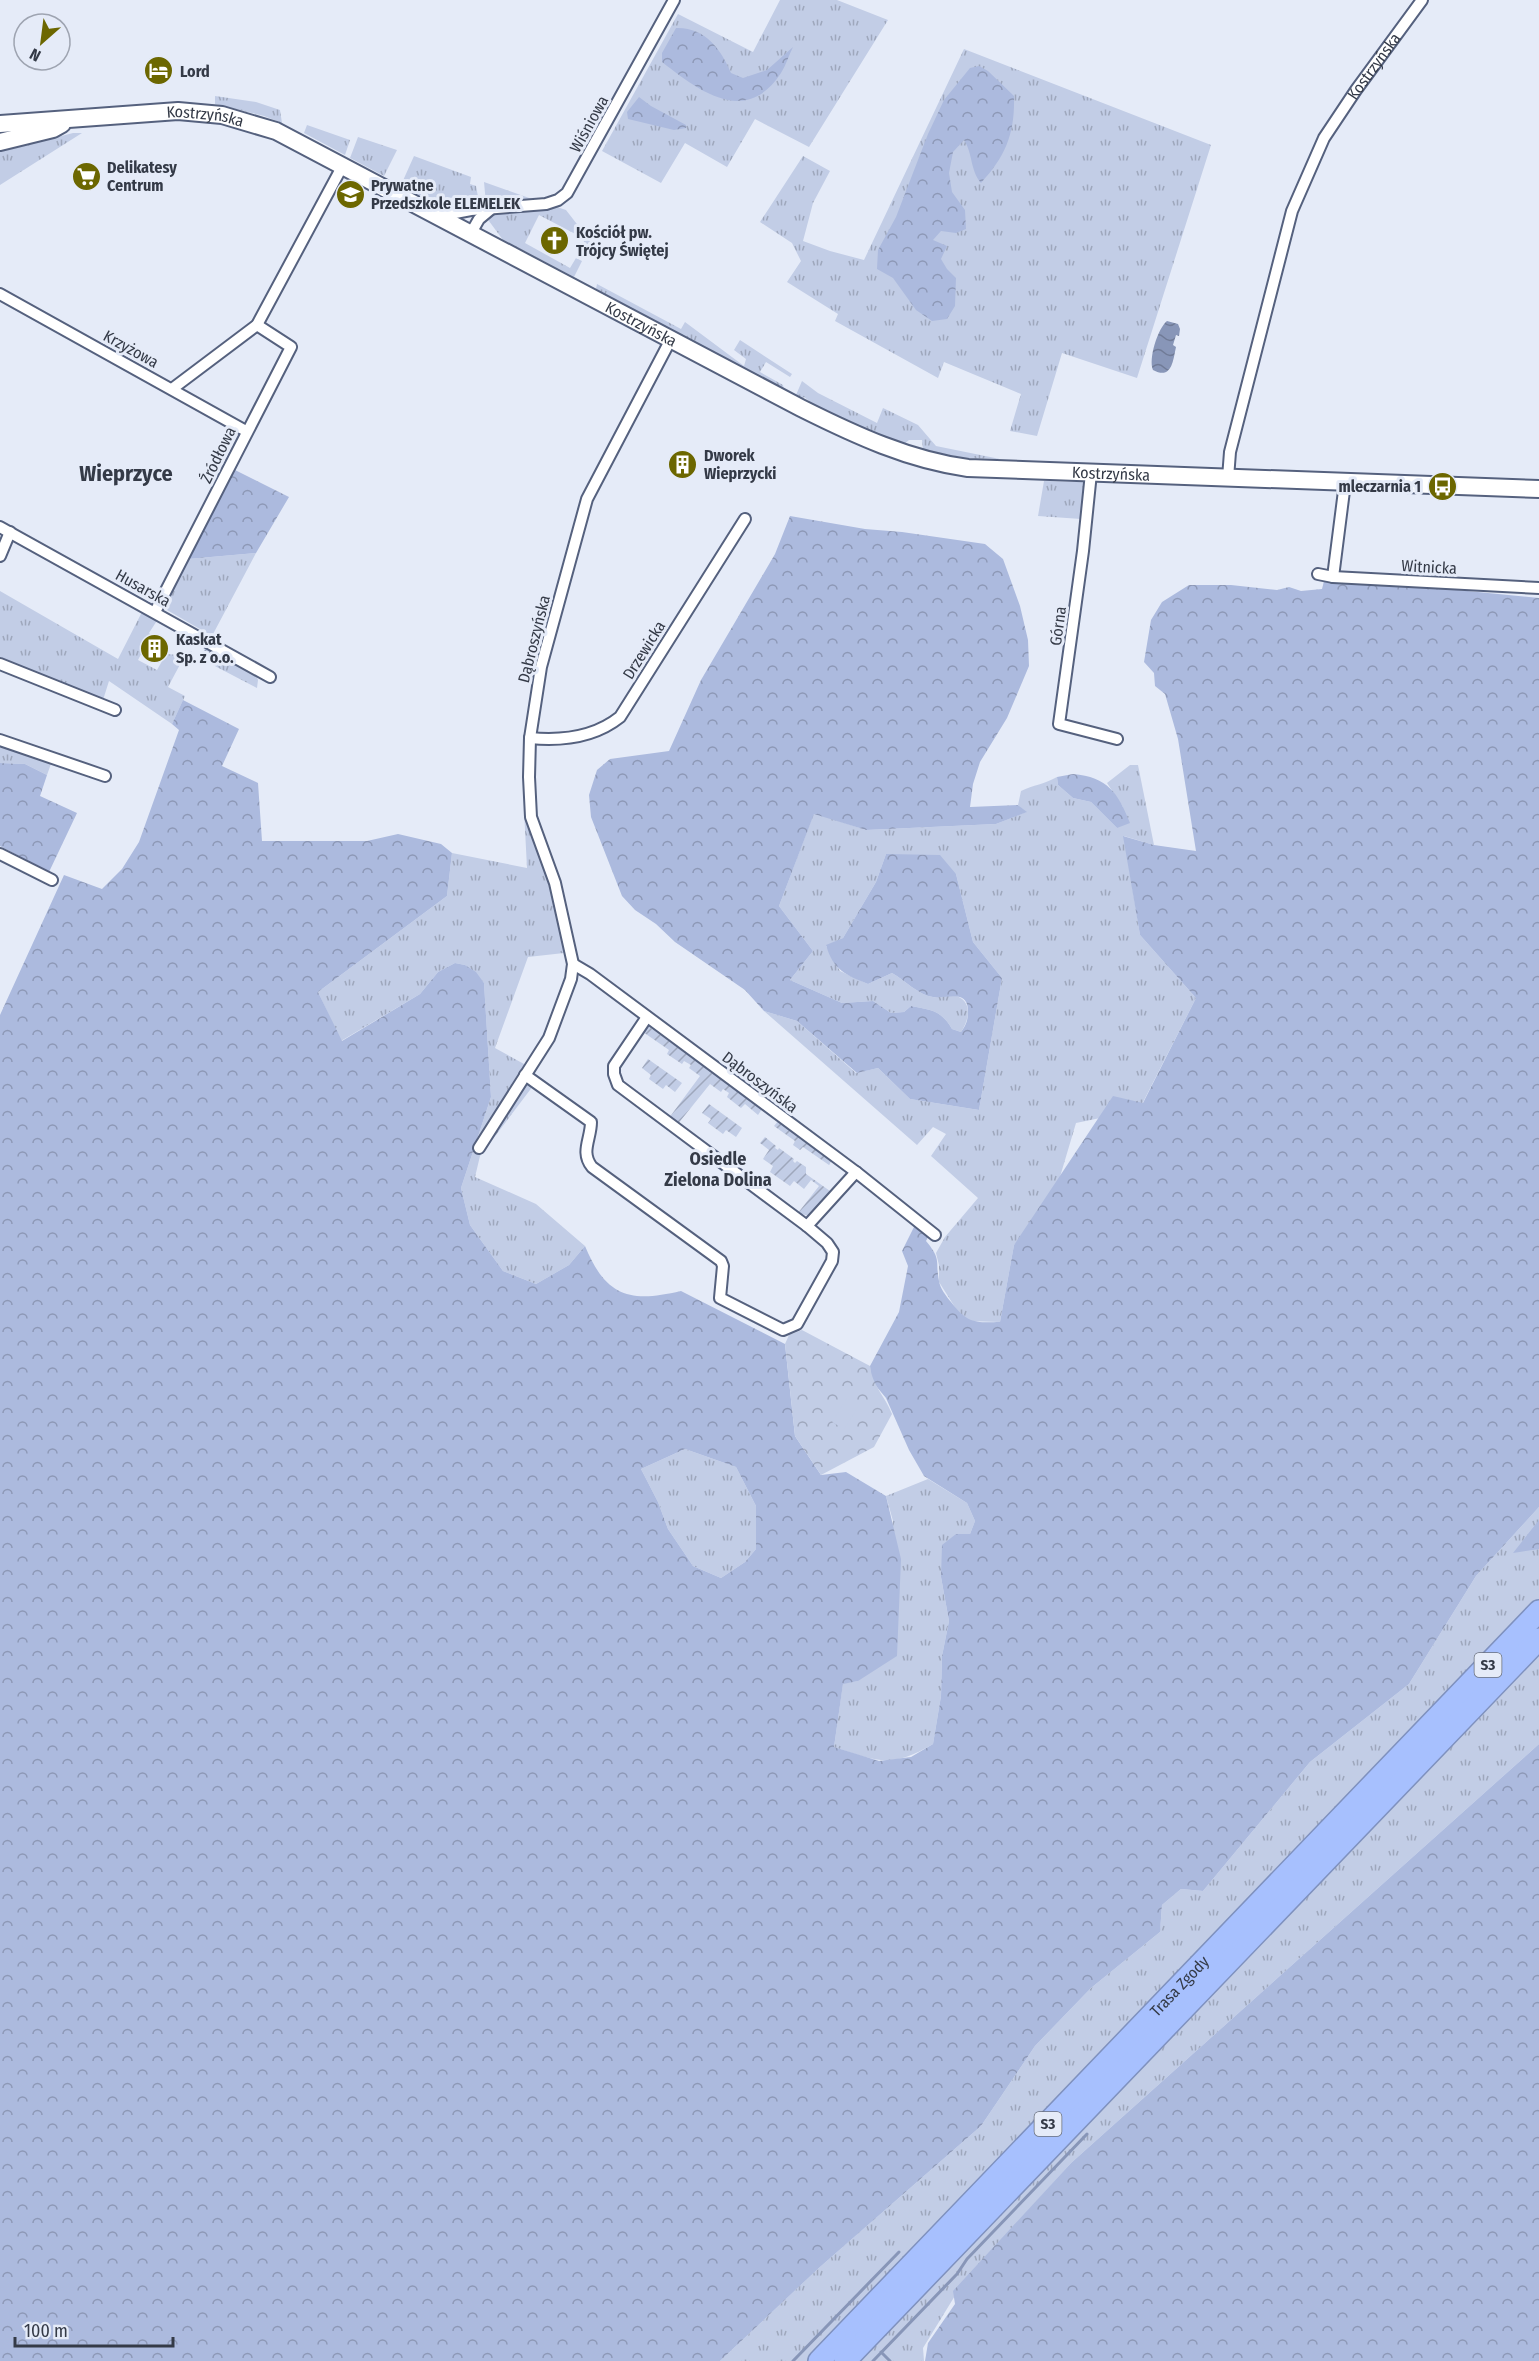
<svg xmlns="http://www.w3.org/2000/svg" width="1539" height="2361" font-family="'Fira Sans Condensed',sans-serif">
  <defs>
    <pattern id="grass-tufts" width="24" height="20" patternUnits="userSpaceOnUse" patternTransform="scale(1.5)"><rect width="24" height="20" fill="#c2cde6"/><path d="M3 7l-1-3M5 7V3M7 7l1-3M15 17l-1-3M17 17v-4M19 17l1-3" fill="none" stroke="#9ea7bc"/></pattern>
    <pattern id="forest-crowns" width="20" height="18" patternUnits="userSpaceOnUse" patternTransform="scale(1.5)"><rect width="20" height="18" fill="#acbade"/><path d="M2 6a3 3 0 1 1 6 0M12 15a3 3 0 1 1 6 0" fill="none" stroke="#8d98b6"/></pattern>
    <pattern id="park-crowns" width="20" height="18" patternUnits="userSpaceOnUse" patternTransform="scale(1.5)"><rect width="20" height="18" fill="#c2cde6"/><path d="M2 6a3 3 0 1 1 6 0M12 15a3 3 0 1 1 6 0" fill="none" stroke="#9ea7bc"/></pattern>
    <pattern id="garden-furrows" width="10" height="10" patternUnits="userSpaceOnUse" patternTransform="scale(1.5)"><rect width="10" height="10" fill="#c2cde6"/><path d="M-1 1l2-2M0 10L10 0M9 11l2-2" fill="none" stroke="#9ea7bc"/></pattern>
    <pattern id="water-waves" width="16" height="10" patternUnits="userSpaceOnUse" patternTransform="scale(1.5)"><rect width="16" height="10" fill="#8896b8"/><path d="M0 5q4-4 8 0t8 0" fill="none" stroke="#707b97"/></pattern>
  </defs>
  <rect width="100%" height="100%" fill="#e5ebf8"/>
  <path fill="url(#grass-tufts)" d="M780,0h57l51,20 -79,127 -54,-28 -28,48 -42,-24 -24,40 -59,-32 76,-137 75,38z
    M964,49l247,96 -74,233 -75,-25 -25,83 -27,-5 11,-37 -77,-32 -6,16 -103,-57 3,-7 -51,-32 14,-21 -9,-18 -32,-21 43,-66 27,15 -17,32 -10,38 27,10 34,9z
    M215,96l41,6 24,8 2,13 -18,-7 -49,-12z
    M307,125l43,15 -5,15 -41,-22z
    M73,133h9l-82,52v-33z
    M358,137l39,13 -13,26 -34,-18z
    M414,156l57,21 -1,7 6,2 3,16 -3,4c-15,-18 -32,-2 -49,-8 -9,-2 -18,-9 -26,-13z
    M484,182l48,17 -46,5z
    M557,207l9,3 28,36 -5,9 -9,-5 5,-11 -46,-24 -14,28 45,25 6,-10 6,3 -8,16 -71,-37 -17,-23c17,-12 51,-4 71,-10z
    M597,284l84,45 4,-7 59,44 2,-7 -12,-9 6,-10 52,34 -2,3 -24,-15 -6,10 23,13 1,5 -188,-101z
    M802,381l16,12 59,30 6,-15 35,17 18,21 64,13 -34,-1 -43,-8 -1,-10h-13l-6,5 -94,-42v-2l-5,-4 -2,2 -6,-4z
    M1044,481l40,1 -3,37 -43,-3z
    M256,553l-44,83 -45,-26 -2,-7 23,-44z
    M0,591l118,68 25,-49 15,9 -9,14 2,2 -13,25 19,10 9,-16 13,1 13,-4 -4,7 -4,-1 -16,30 17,9 -13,28 -63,-43 -6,19 -103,-41z
    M207,645l49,29 2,6 -1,8 -46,-24 1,-2 -11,-6z
    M0,743l52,18 -5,14 -22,-11 -25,-1z
    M1130,765h8l16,80 -30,-9 16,99 56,63 -57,112 -63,13 -22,74 -40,48 -14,77 -32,-1 -10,-9 -19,-30v-17l-3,-12 9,-16 33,-39 -47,-42 15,-22 -13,-7 -16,18 -153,-134 33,10 59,52 22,-5 32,31 69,11 23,-132 -29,-36 -17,-68 -70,-20 -10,28 -33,56 -17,8 14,25 28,13 24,-11c13,7 26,22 41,24 6,1 13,-2 19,-2 21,3 18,24 9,37l-9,-3c-11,-19 -21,-19 -41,-23l-7,6 -13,1 -18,-12 -31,2 -52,-23 23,-29 -34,-45 35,-93 52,17 130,-6 30,-12 -8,-7 3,-14c12,-6 24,-7 36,-14l1,8 15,13 18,4 26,26 6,-21 -16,-24z
    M524,810l31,89 9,54 -36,4 -33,91 29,16 9,22 -53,70 -5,21 61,27 49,42 -16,19 -33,19 -33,-13 -33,-46 -9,-37 30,-91 -7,-114 -19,-18 -10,-2 -17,9 -18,22 -79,47 -23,-49 129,-96 5,-43 75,15z
    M685,1449l51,18 20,39v43l-11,13 -24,16 -28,-12 -25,-37 -10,-27 -17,-33z
    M928,1479l39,24 8,18 -5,13 -29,43 8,44 -7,35 -1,40 -8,48c-42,25 -56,17 -99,3l9,-64 15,-2 35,-160 -7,-25z
    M1539,1507v237l-468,419 -107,118 -41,67 1,13h-204l100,-94 161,-141 54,-80 56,-58 69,-56 2,-27 19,-16 22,2 107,-129 99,-78 67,-108z"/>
  <path fill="url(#forest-crowns)" fill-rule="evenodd" d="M676,28c29,-1 45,21 55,45l12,5 24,-8 26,-23c-4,8 -7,18 -12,26 -35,54 -82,18 -119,-11v-9z
    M979,66l9,5 26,25c1,37 -8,60 -33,87 -11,-13 -8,-29 -17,-43l-11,12 -4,21 3,19 13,18 1,19 -10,4 -15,-2 -8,9 14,6 -6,13 6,10 9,9 -1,28 -8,13 -15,2 -16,-11 -23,-32 -16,-9 1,-19 18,-33 32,-83 16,-34 26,-32z
    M639,97l12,9 35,19v3l-12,2 -46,-11 -1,-7z
    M235,470l54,27 -33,56 -68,6z
    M790,516l75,13 37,3 83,12 18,15 17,47 8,34 1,26 -22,52 -27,44 -7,22 -3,23 48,-2 9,7 -31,12 -130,6 -52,-16 -35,92 34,45 -23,29 52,23 31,-2 18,12 13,-1 7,-6c20,4 30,4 41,23l9,3c6,-8 7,-13 7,-22 -1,-21 -22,-11 -35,-13 -15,-2 -28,-17 -41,-24l-24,11c-22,-9 -35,-14 -42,-39l17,-7 33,-56 10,-28 54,1 16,19 17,68 29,36 -23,132 -69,-11 -32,-31 -21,5 -60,-52 -33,-10 -19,-21 -70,-48 -19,-18 -21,-14 -13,-14 -31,-79 -2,-22 8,-25 13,-11 59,-8 32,-71 74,-126z
    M1325,577l214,21v909l-63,69 -67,108 -99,78 -107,129 -22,-2 -19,16 -2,27 -69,56 -56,58 -54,80 -161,141 -100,94h-720v-1346l64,-140 38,14 20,-20 17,-27 40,-112 -7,-6 11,-24 56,29 -17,37 36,17 4,58h105l31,-7 43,10 11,9 -5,43 -129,96 24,49 78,-47 18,-22 17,-9 10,2 11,7 8,11 7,114 -30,91 9,37 33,46 33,13 33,-19 16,-19c21,51 45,57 96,45l104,53 10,92 26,39 25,-3 40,24 15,63 -4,97 -39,25 -15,3 -9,63 45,14 32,-4 22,-13 8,-48 1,-40 7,-35 -8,-44 1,-32 14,-11h14l5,-13 -8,-18 -43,-27 -15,-26 -23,-52 -15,-18 -1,-14 29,-54 9,-46 -6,-15 14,-28 13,12 -3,6c16,19 9,20 13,40 1,7 7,15 12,21 16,21 24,21 49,20l14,-77 99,-149 30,7 53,-105 -56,-63 -17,-99 31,9 42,6 -18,-112 -13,-45 -10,-8 -1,-13 -10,-11 7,-42 11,-18 27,-17h42l46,5 12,-3 12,4 21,-2zM685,1449l51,18 20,39v43l-11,13 -24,16 -28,-12 -25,-37 -10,-27 -17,-33z
    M0,763l25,1 22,11 -7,21 37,17 -28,59 -49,-26z
    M1073,774c35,3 45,19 57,49l-13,5 -26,-26 -18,-4 -15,-13 -1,-8z
    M1539,1520v29l-26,4z
    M1539,1744v617h-614l3,-18 27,-39 -2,-13 118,-128z"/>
  <path fill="url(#park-crowns)" d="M802,1330l68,36c2,19 15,30 22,48l-18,33 -53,28 -26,-39 -10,-92 4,-9z"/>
  <path fill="url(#garden-furrows)" d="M648,1026l114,83 -4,6 -13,-11 -4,4 -14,-11 2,-4 -6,-4 -2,3 -11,-8 -33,41 -8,-7 31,-42 -11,-8 2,-3 -7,-4 -2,3 -15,-10 2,-4 -26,-18z
    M648,1059l34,24 -7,9 -9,-7 -3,4 -14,-10 2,-4 -9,-7z
    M709,1104l33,24 -6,9 -10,-7 -3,4 -15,-11 3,-4 -9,-6z
    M779,1120l53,40 -3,5 -26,-18 -3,3 -7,-5 2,-4 -21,-15z
    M765,1137l11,9 -1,2 3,2 1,-2 15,11 -1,2 2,2 2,-2 9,6v7l24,17 -21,25 -11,-3 21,-27 -8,-6 -7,9 -10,-8 -4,5 -20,-14 3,-6 -10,-7 6,-9 -9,-7z"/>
  <path fill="#c2cde6" d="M847,1398l12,8 -15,23 -12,-7z"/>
  <path fill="url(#water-waves)" d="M1167,321l11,3 2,5 -1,7 -3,-1 -3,10 3,2c-3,14 -4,33 -23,23 -5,-11 5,-42 14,-49z"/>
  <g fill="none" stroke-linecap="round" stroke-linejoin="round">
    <path stroke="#8896b8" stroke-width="3" d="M881,2352l9,9
      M793,2361l106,-109
      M873,2361l84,-87 10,-15 120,-125"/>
    <defs>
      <g id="street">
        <path d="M439,216l32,-6 75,-6 12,-4 9,-7 107,-193"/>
        <path d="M471,233l8,-14 12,-10"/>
        <path d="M0,294l246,137"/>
        <path d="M172,389l85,-64 86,-160"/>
        <path d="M1091,473l-8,78 -24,173 58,15"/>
        <path id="s1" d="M1228,478l2,-26 62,-241 32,-73 32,-48 66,-90"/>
        <path d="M0,527l270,150"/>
        <path d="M0,556l10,-24"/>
        <path d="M1318,574l15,3 206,11"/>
        <path d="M1333,577l12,-94"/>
        <path d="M155,612l136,-265 -34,-22"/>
        <path d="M0,664l115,46"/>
        <path d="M530,738c31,3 65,-1 90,-21l125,-198"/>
        <path d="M0,740l105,36"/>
        <path d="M0,854l52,26"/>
        <path d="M573,964l17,10 266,198 79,63"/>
        <path d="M525,1075l66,47c0,17 -11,30 1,45l129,94 2,5 -3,32 63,32 14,-6 35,-63 1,-9 -6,-9 -20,-17 -189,-141 -4,-11v-8l33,-49"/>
        <path d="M479,1148l70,-110 22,-59 2,-15 -18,-81 -24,-66 -2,-40 1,-39 11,-71 46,-168 84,-160"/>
        <path d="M807,1226l49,-54"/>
      </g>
      <g id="secondary">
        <path id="s2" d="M0,124l178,-13 44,4 54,16 525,277c54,27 108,52 167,60l571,21"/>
        <path d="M0,142l53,-13 9,-5"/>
      </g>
      <g id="highway">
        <path id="s3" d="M819,2361l720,-750"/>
        <path d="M845,2361l694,-722"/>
      </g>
    </defs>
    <use href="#street" stroke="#55617e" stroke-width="14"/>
    <use href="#secondary" stroke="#55617e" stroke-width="20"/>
    <use href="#highway" stroke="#7f91be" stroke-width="24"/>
    <use href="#street" stroke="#fff" stroke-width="10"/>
    <use href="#secondary" stroke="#fff" stroke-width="16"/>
    <use href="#highway" stroke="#a7c0fe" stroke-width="21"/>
  </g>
  <defs>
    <symbol id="hotel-disc" viewBox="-11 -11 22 22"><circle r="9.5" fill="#6c6700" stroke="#e5ebf8"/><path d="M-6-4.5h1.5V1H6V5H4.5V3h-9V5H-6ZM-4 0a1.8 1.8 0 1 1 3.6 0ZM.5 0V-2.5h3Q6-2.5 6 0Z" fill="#fff"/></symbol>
    <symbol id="supermarket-disc" viewBox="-11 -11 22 22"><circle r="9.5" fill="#6c6700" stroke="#e5ebf8"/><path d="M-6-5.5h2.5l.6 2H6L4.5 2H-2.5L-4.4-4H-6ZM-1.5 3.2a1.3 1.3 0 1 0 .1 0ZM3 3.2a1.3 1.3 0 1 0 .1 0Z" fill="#fff"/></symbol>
    <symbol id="school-disc" viewBox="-11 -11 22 22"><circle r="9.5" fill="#6c6700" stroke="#e5ebf8"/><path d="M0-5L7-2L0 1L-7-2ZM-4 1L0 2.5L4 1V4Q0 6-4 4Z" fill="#fff"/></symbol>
    <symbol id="church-disc" viewBox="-11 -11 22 22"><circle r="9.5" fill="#6c6700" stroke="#e5ebf8"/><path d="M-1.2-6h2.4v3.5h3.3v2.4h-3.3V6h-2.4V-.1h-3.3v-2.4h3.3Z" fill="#fff"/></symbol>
    <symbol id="building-disc" viewBox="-11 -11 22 22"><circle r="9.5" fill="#6c6700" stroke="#e5ebf8"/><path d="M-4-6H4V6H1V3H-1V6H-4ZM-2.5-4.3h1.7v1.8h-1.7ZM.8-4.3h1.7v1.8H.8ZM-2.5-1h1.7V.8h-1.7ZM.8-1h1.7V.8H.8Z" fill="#fff"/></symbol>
    <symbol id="bus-disc" viewBox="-11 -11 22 22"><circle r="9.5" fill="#6c6700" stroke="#e5ebf8"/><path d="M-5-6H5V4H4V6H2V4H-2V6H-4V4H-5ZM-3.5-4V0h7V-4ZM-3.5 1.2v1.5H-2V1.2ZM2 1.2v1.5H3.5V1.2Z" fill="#fff"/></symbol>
  </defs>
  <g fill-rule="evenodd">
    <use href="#hotel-disc" x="142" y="54" width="33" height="33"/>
    <use href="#supermarket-disc" x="70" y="160" width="33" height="33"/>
    <use href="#school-disc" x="334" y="178" width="33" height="33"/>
    <use href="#church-disc" x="538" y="224" width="33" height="33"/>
    <use href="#building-disc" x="666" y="448" width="33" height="33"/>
    <use href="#bus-disc" x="1426" y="470" width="33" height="33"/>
    <use href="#building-disc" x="138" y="632" width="33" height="33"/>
  </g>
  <g text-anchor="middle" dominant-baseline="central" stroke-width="6" stroke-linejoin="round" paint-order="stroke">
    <g fill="#e5ebf8" stroke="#696f7c" stroke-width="1.5">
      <rect x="1474.5" y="1653" width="27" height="24" rx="4.5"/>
      <rect x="1034.5" y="2112" width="27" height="24" rx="4.5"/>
    </g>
    <g font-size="15" font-weight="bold" fill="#343a47">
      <text x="1488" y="1665">S3</text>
      <text x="1048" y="2124">S3</text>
    </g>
    <g font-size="16" fill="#343a47" stroke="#e5ebf8">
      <text stroke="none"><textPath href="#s1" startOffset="442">Kostrzyńska</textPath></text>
      <text stroke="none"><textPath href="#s2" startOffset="206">Kostrzyńska</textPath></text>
      <text transform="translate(589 124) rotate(-61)">Wiśniowa</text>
      <text stroke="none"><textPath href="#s2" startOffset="692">Kostrzyńska</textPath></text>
      <text transform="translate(131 349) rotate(29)">Krzyżowa</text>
      <text transform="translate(218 455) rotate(-64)">Źródłowa</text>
      <text stroke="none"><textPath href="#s2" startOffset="1194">Kostrzyńska</textPath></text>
      <text transform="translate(1429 567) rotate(3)">Witnicka</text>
      <text transform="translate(143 588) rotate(29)">Husarska</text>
      <text transform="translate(1058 626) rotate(-82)">Górna</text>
      <text transform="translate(534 639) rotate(-76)">Dąbroszyńska</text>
      <text transform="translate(644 650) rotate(-58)">Drzewicka</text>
      <text transform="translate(760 1082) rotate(37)">Dąbroszyńska</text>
      <text stroke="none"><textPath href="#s3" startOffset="520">Trasa Zgody</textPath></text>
    </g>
    <g font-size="16" font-weight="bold" fill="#343a47" stroke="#e5ebf8" text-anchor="start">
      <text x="180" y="71">Lord</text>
      <text x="107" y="167">Delikatesy<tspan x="107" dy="18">Centrum</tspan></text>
      <text x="371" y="185">Prywatne<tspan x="371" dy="18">Przedszkole ELEMELEK</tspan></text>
      <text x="576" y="232">Kościół pw.<tspan x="576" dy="18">Trójcy Świętej</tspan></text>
      <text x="704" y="455">Dworek<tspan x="704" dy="18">Wieprzycki</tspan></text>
      <text x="1421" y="486" text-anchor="end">mleczarnia 1</text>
      <text x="176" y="639">Kaskat<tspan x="176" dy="18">Sp. z o.o.</tspan></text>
    </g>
    <g font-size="18" font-weight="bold" fill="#343a47" stroke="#e5ebf8">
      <text x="718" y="1159">Osiedle<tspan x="718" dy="21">Zielona Dolina</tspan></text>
    </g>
    <g font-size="22" font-weight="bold" fill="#343a47" stroke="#e5ebf8">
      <text x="126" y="473">Wieprzyce</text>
    </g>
  </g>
  <g transform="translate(42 42) rotate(208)"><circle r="28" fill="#e5ebf8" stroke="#9ea4b1" stroke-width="1.5"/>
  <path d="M0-4.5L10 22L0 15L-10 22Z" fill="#6c6700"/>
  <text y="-9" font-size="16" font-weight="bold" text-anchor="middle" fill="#343a47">N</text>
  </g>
  <path d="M15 2337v9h158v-9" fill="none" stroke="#343a47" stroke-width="3"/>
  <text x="24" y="2337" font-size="18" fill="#343a47" stroke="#e5ebf8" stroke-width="4.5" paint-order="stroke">100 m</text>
</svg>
